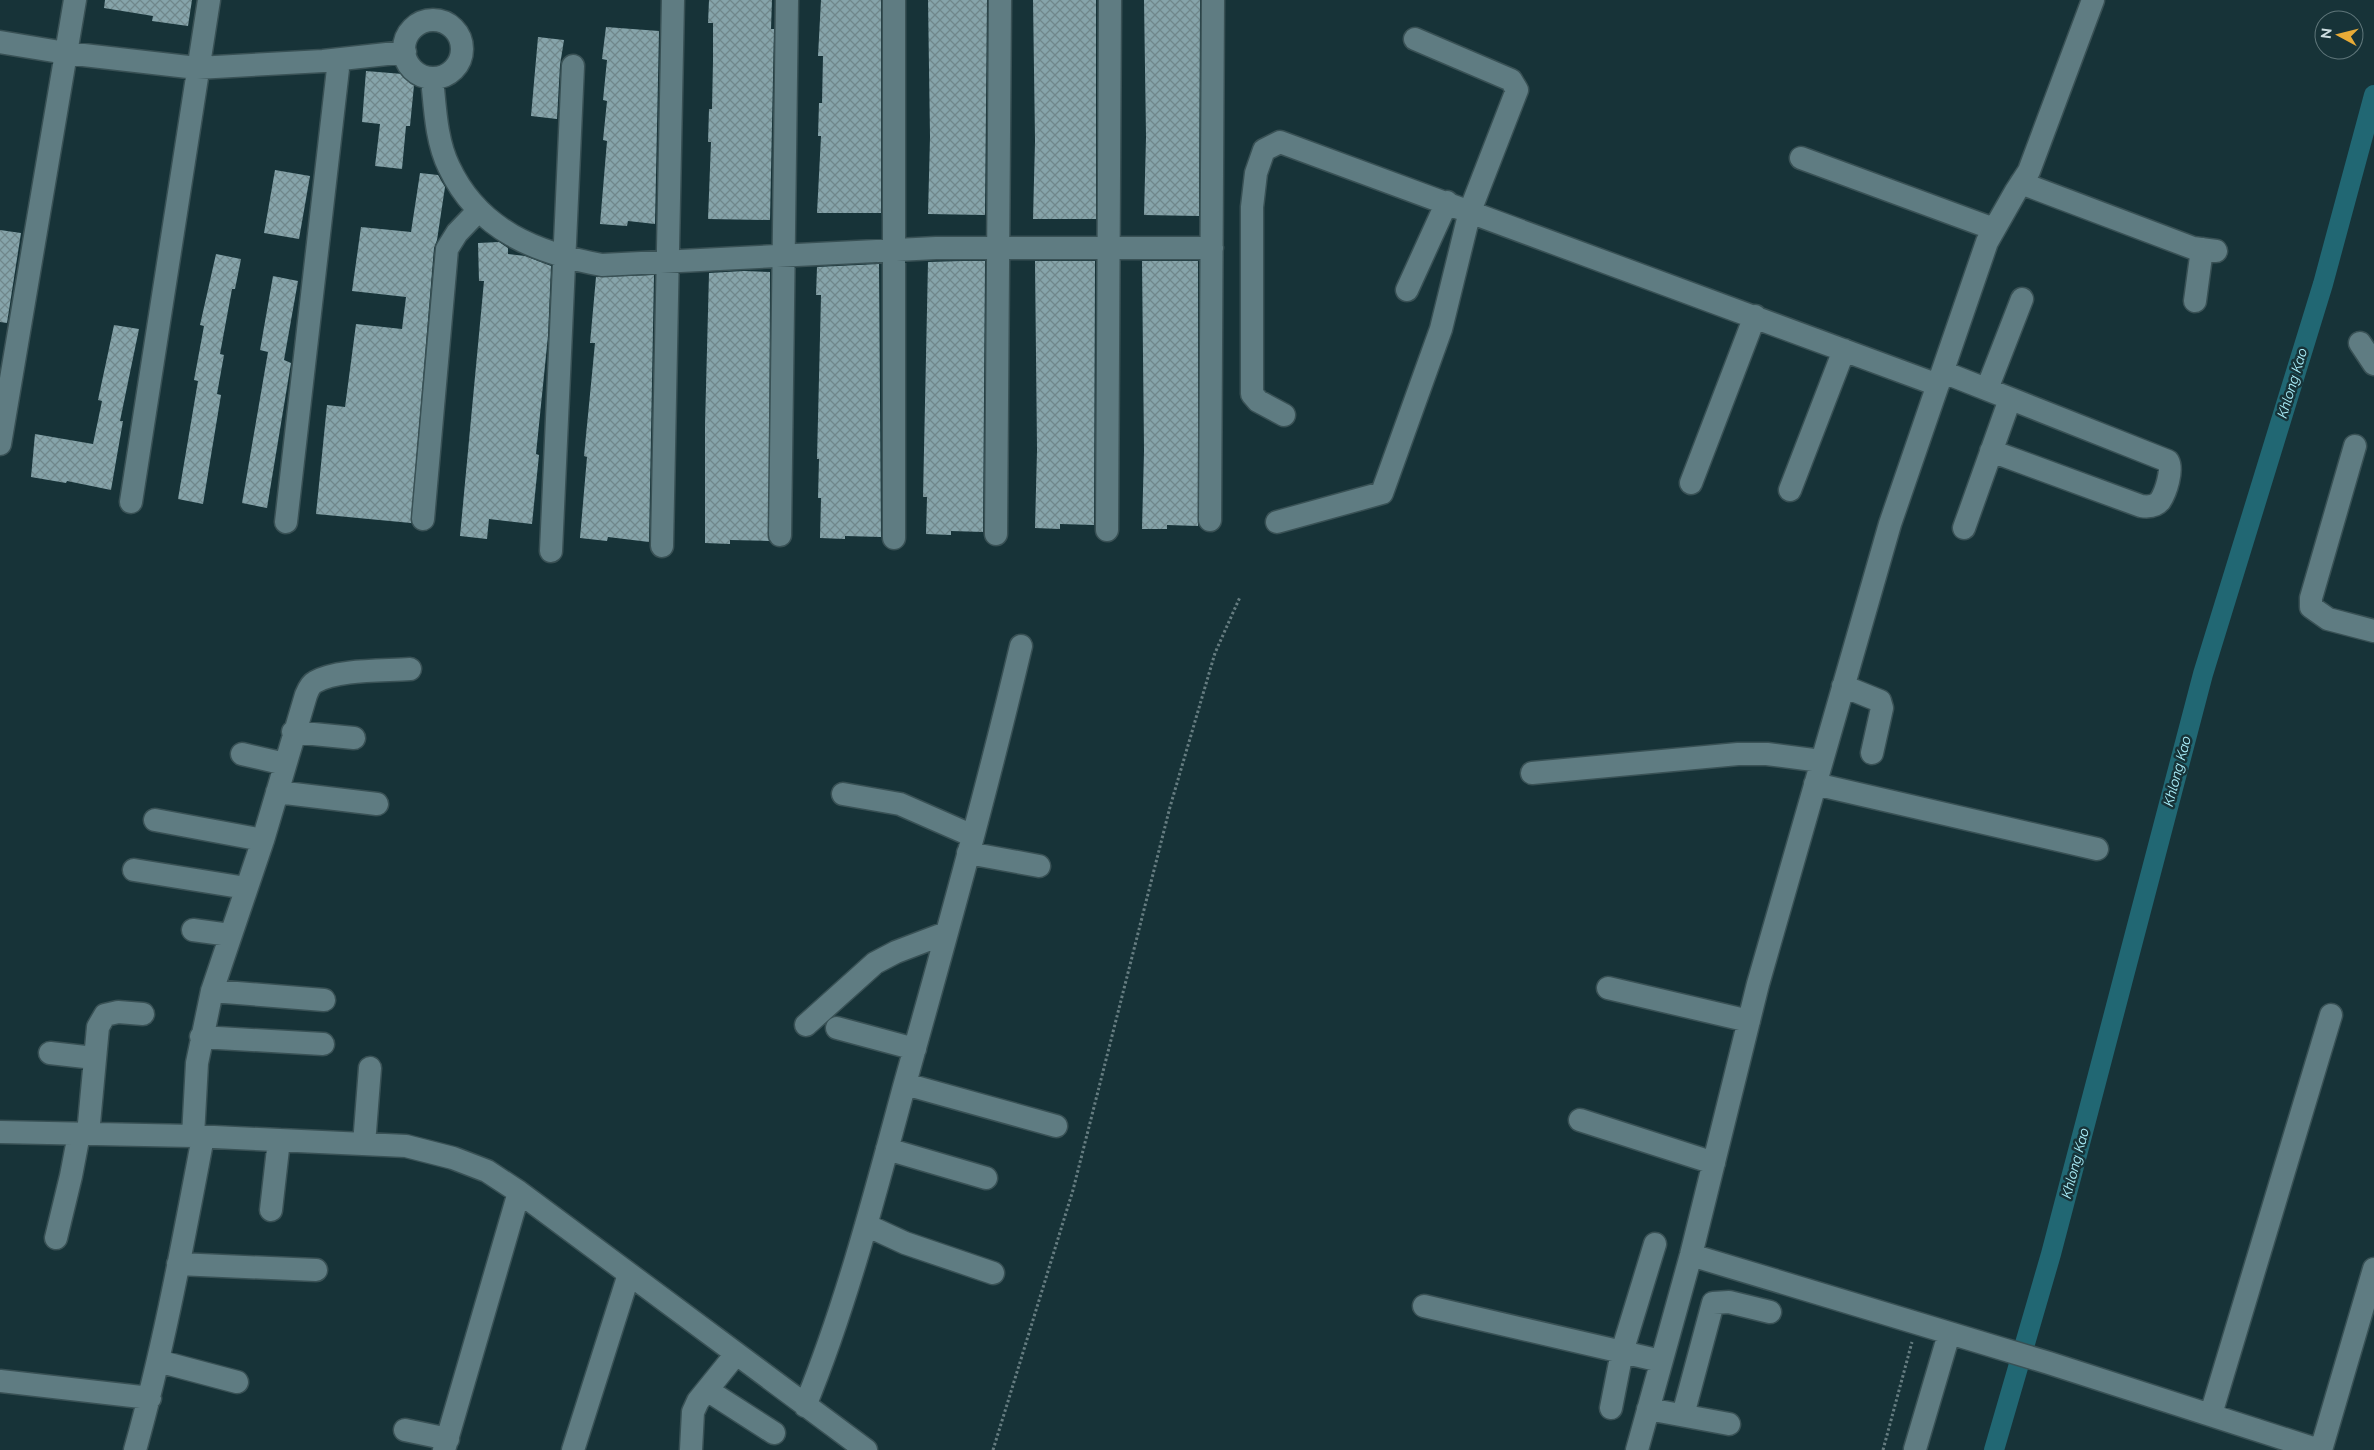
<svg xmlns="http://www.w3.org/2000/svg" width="2374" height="1450" font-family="Raleway,sans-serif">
  <defs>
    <pattern id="building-cross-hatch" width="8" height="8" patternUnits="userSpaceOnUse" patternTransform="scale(1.25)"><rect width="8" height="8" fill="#86a4aa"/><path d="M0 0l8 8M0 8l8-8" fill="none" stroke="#70878b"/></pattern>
  </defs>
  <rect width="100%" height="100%" fill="#173338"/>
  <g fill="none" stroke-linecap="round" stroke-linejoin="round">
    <path stroke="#216773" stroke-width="20" d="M1994,1450l57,-196 152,-580 120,-390 51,-189"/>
  </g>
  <path fill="url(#building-cross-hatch)" d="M105,0h87l-4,26 -36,-5 1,-5 -49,-8z
    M709,0h63l-1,29h3l-4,191 -62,-1 3,-77h-3l1,-33h3l1,-48v-38h-5z
    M821,0h60v213h-64l4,-77h-3l1,-33h3l1,-47h-5z
    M928,0h59l-2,215 -57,-1 2,-77z
    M1033,0h63v219h-63l2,-78z
    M1144,0h56l-1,216 -55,-1 2,-78z
    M606,27l53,4 -4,193 -27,-3 -1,5 -27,-2 7,-83 -4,-1 4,-39 -4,-1 4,-40 -5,-1z
    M538,37l26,3 -4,25 -3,54 -26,-3z
    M366,71l49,4 -5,51h-4l-4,43 -27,-3 5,-42 -18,-2z
    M275,170l35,6 -11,63 -35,-6z
    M420,173l18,2 7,12 -8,53 -3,8 -23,275 -95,-9 11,-109 18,2 11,-83 46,5 4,-32 -54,-6 9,-64 50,5z
    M0,230l21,3 -14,90 -7,-1z
    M499,242l9,6v6l17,2 26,10 -3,70 -12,118 3,1 -7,69 -43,-5 -2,20 -27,-3 24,-255h-5l-1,-38z
    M216,254l25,5 -6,30h-3l-12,65 4,1 -7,39 4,1 -18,109 -25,-5 20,-118 -4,-1 10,-54 -4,-1z
    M962,261h23l-2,271 -32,-1v4l-25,-1 1,-37h-4l5,-235z
    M1035,261h60l-1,264 -34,-1v5l-25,-1 2,-78z
    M1142,261h56v265l-31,-1v4h-25l2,-78z
    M879,264l2,273 -36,-1v3l-25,-1 1,-40h-3l1,-39h-2l4,-164h-5l1,-28z
    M744,271l26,1 -1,269 -39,-1v4l-25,-1v-118l4,-152z
    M654,275l-5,267 -41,-5 -1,4 -27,-3 7,-81 -3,-1 11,-113h-5l6,-66z
    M273,276l25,5 -14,79 7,3 -24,145 -25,-5 26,-151 -8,-2z
    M114,325l25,4 -19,92h3l-12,69 -44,-9 -1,2 -35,-6 4,-43 58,10 9,-43 -4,-1z"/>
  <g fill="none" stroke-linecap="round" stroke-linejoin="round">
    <defs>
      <path id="minor" d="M894,0v538
        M404 49a29 29 0 1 1 58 0a29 29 0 1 1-58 0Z
        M0,42l66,11 131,15 126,-7 82,-9
        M432,78c3,29 4,63 17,89 30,64 88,86 153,98l334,-17h276
        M1801,158l193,71
        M2021,183l172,65 23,3
        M1407,290l40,-88
        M2195,301l7,-52
        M2360,343l14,21
        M1943,372l225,89c5,9 -2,31 -8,40 -5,6 -12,6 -19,5l-150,-55
        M1987,389l35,-90
        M1284,415l-26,-14 -6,-7v-187l4,-34 8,-23 16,-8 658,243
        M0,444l75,-444
        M2355,446l-44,152v9l17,12 46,12
        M1691,483l64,-167
        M1790,490l54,-140
        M131,502l78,-502
        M423,519l24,-270 10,-16 21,-22
        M1210,520l3,-520
        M286,522l53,-462
        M1277,522l105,-29 59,-164 29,-118 47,-121 -6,-10 -96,-41
        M1964,528l46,-129
        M1107,530l3,-530
        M996,534l4,-534
        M780,535l7,-535
        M662,546l11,-546
        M551,551l22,-485
        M1843,686l37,15 2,7 -10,45
        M293,732l61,6
        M242,754l43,10
        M1532,773l206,-19h29l54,7
        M1815,784l282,65
        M277,792l100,12
        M843,794l57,10 73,32
        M155,820l108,20
        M968,853l71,13
        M134,870l112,18
        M193,930l37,5
        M1608,988l141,33
        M212,991l112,9
        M806,1025l69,-62 21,-11 50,-19
        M837,1028l78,21
        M201,1037l122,7
        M50,1053l44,5
        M905,1084l151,42
        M1580,1120l134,43
        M0,1132l193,4 213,10 47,12 34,13 32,21 347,258
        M88,1134l10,-107 7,-12 13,-3 25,2
        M193,1136l4,-73 15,-72 51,-151 43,-145c2,-5 5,-11 9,-13 22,-13 69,-11 95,-13
        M364,1144l6,-76
        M887,1149l99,29
        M271,1210l8,-70
        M866,1225l39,18 88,30
        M56,1238l15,-62 8,-42
        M1691,1255l358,108 270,87
        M178,1264l138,6
        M1424,1306l237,55
        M158,1361l79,21
        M0,1381l150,17
        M707,1390l67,43
        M805,1406c42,-103 70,-212 99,-319 41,-146 82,-293 117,-441
        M1611,1408l11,-56 33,-108
        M1648,1409l81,15
        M2211,1414l120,-399
        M1683,1415l30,-112 16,-1 41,10
        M405,1430l43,9
        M1915,1449l34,-115
        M135,1450c29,-103 48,-208 68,-313
        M444,1450l75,-258
        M573,1450l56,-176
        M691,1450l2,-38 5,-11 38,-47
        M1637,1450l54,-195 67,-271 132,-460 97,-282 29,-51 13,-20 64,-171
        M2321,1450l53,-181"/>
    </defs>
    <use href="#minor" stroke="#395155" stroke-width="25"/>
    <path stroke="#667d81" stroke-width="3" stroke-dasharray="2.5 2.5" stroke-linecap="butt" d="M993,1450l80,-260 97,-383 45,-154 25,-56
      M1883,1450l29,-108"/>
    <use href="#minor" stroke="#5f7c82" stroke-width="22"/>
  </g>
  <g text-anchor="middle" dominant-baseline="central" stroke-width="5" stroke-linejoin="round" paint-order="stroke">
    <g font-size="14" font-style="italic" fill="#adf2fe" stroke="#173338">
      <text transform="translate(2292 383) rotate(-73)">Khlong Kao</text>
      <text transform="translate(2177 771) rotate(-75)">Khlong Kao</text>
      <text transform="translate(2075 1163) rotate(-75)">Khlong Kao</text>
    </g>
  </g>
  <g transform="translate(2339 35) rotate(277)"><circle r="24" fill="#173338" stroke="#60777b"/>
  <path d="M0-4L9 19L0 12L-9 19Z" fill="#e8ab37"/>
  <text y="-8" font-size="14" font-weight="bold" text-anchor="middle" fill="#cddde0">N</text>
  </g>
</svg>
